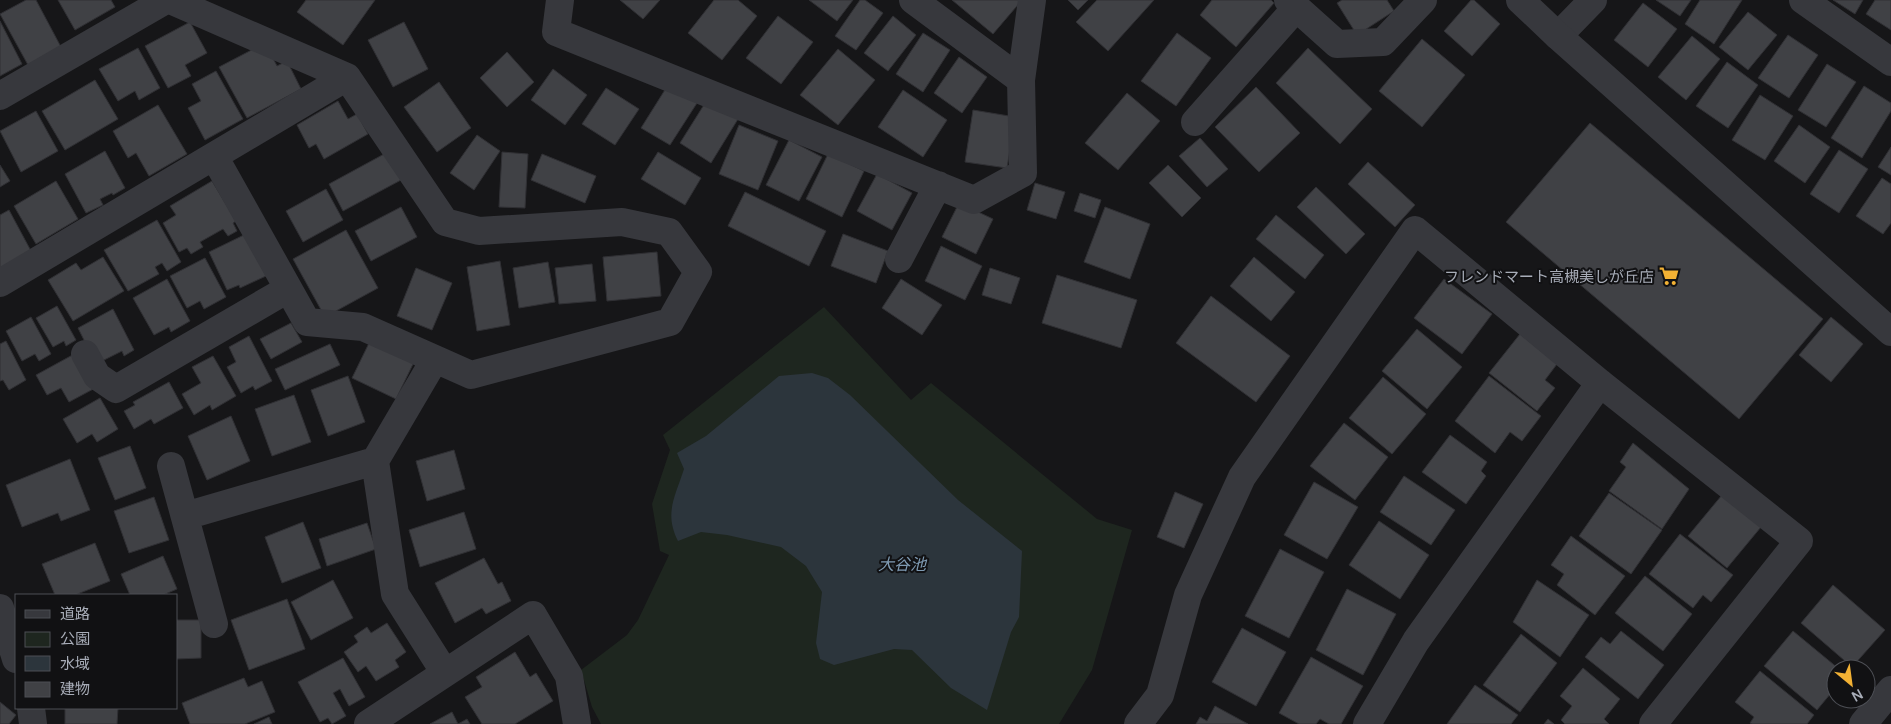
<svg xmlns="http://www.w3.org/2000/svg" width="1891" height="724" font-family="Manrope,'Noto Sans JP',sans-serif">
  <rect width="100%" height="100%" fill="#161618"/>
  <path fill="#1e261f" d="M824,307l87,93 20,-17 166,136 35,11 -40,140 -33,54h-458l-9,-17 -11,-37 46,-35 11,-15 31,-65 -9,-4 -8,-47 18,-54 -7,-15z"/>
  <path fill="#2c353c" d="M812,373l16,5 22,17 108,105 64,51 -3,66 -8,15 -24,78 -36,-22 -39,-38 -18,-1 -60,16 -14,-6 -4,-16 6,-51 -16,-26 -25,-19 -54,-12 -26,-3 -23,9c-14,-28 -3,-44 6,-72l-7,-16 29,-17 73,-60z"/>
  <path fill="#404145" stroke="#303034" d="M26,0h10l25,47 -33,18 -28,-51z
    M58,0h53l4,7 -40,23z
    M306,0h69l-32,45 -46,-33z
    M620,0h40l-17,19z
    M714,0h24l19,16 -35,44 -34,-27z
    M809,0h44l-16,21z
    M860,0h5l18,13 -27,37 -21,-14z
    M952,0h70l-29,34z
    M1068,0h20l-10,10z
    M1097,0h57l-46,51 -32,-29z
    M1212,0h59l3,3 -38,44 -36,-32z
    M1342,0h45l7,11 -37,24 -20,-32z
    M1471,0h3l26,24 -28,32 -28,-25z
    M1656,0h35l-11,16z
    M1700,0h42l-28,44 -29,-20z
    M1833,0h30l-8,14z
    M1875,0h16v30l-25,-16z
    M1643,3l34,26 -29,38 -34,-27z
    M1748,12l29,23 -29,35 -29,-23z
    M778,16l35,26 -32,42 -35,-26z
    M893,16l23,19 -28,36 -24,-18z
    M0,21l22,43 -22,12z
    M190,22l17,31 -22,12 6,11 -23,12 -23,-42z
    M404,22l24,47 -35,18 -25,-47z
    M923,33l27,17 -27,42 -27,-18z
    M1177,33l34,25 -35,48 -35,-25z
    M1788,35l30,20 -29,43 -31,-20z
    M1692,36l28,23 -34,41 -28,-23z
    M1422,39l43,36 -43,52 -43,-36z
    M265,43l12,23 10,-5 14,28 -54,29 -28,-51z
    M138,48l22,40 -21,12 -4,-9 -17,10 -19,-32z
    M1308,48l64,61 -32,35 -64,-61z
    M838,49l37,31 -37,45 -38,-30z
    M507,52l27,30 -27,25 -27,-29z
    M959,57l28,20 -25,36 -28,-20z
    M1727,62l31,23 -30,43 -32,-22z
    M1827,64l29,18 -30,45 -28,-17z
    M553,69l34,26 -22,30 -34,-25z
    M216,71l27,48 -38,21 -17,-32 13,-7 -9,-17z
    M95,80l23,39 -53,31 -23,-39z
    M439,82l32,46 -34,24 -33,-45z
    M668,85l29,18 -27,42 -29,-17z
    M1864,86l27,17v8l-29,47 -31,-20z
    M1256,87l44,46 -41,39 -44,-45z
    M606,88l33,21 -24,36 -33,-21z
    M903,90l44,30 -24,37 -45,-30z
    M1127,93l33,28 -42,49 -33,-27z
    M1760,95l33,21 -28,44 -33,-20z
    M707,100l31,19 -27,44 -31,-20z
    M338,101l10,18 9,-5 11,20 -44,25 -8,-15 -7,4 -12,-23z
    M158,105l29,49 -38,22 -13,-23 -8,5 -15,-27z
    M973,110l42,7 -8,51 -42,-6z
    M36,111l22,40 -37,21 -21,-41z
    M1590,123l233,196 -84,100 -233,-197z
    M739,125l39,16 -20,49 -39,-16z
    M1799,125l31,22 -25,36 -31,-22z
    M477,135l23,16 -26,39 -24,-17z
    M1200,138l28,31 -21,18 -28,-31z
    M789,140l33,17 -23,44 -33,-16z
    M1891,147v28l-13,-8z
    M1839,150l29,19 -29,44 -29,-19z
    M105,151l20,37 -12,7 -1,-2 -12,6 3,6 -17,8 -21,-39z
    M502,152l26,2 -3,54 -26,-1z
    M658,152l43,26 -16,27 -44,-26z
    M386,153l15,27 -58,31 -14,-27z
    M542,154l54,22 -11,27 -54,-23z
    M828,154l36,17 -22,46 -36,-18z
    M1368,162l47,43 -20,22 -47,-43z
    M0,165l10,16 -10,6z
    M1168,165l33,33 -19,19 -33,-34z
    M877,174l35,19 -20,37 -35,-19z
    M1882,178l9,6v39l-8,11 -27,-18z
    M56,181l22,38 -42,25 -22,-38z
    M212,181l24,40 -3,2 4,8 -9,5 -5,-7 -23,13 3,5 -12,7 -4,-6 -8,4 -16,-29 13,-8 -6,-9z
    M1035,183l30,9 -9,27 -29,-9z
    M1316,187l49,47 -19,20 -49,-47z
    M326,189l17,31 -40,22 -17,-31z
    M745,192l81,39 -17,35 -81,-40z
    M1080,193l21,7 -6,18 -21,-7z
    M959,203l34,16 -17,35 -34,-17z
    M401,207l16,30 -46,24 -16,-30z
    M1105,207l45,17 -20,55 -46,-17z
    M9,210l22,41 -31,17v-53z
    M1276,215l48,40 -19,24 -49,-40z
    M157,220l24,42 -14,9 -5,-8 -7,4 4,7 -31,17 -24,-41z
    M346,230l32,58 -53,29 -32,-58z
    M246,234l20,42 -26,12 -1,-3 -12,5 -18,-38z
    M843,234l45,17 -12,32 -45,-17z
    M941,246l41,20 -17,34 -40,-19z
    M657,252l4,44 -54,5 -4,-44z
    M103,257l21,34 -51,30 -25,-41 28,-17 5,7z
    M1254,257l41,35 -24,29 -41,-35z
    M205,258l21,39 -22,12 -4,-8 -13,7 -17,-32z
    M500,261l10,64 -33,6 -10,-64z
    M548,262l7,40 -36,6 -6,-40z
    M592,264l4,37 -37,3 -4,-36z
    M416,268l36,15 -20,47 -35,-14z
    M990,268l30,10 -9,26 -29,-9z
    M1057,275l80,25 -16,48 -79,-25z
    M167,279l23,42 -19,11 -2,-5 -15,8 -21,-37z
    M901,279l41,26 -20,30 -40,-27z
    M1444,279l48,35 -30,40 -48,-36z
    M1211,296l79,60 -34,46 -80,-59z
    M57,306l19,34 -10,6 -2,-5 -11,6 -17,-29z
    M113,309l21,41 -10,6 -2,-5 -26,13 -18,-36z
    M31,317l20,37 -12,7 -4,-7 -13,7 -16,-30z
    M1831,317l32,27 -32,38 -32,-27z
    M291,323l11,19 -31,17 -11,-20z
    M1417,329l45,38 -35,42 -45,-38z
    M1520,334l37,30 -12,16 10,8 -18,23 -48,-38z
    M249,336l23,45 -17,9 -2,-4 -12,7 -14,-26 9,-5 -7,-15z
    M371,339l44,21 -19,39 -44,-21z
    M6,341l20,39 -17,10 -6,-10 -3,1v-37z
    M330,344l10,21 -55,25 -10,-21z
    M78,352l19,35 -28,15 -8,-14 -14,7 -11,-20z
    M213,356l23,40 -24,14 -2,-5 -16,10 -12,-21 19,-11 -9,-16z
    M348,376l17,46 -37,14 -17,-46z
    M1489,376l52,40 -19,25 -12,-9 -15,21 -40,-32z
    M1383,377l43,37 -34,40 -43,-36z
    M169,382l14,26 -29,16 -3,-5 -17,10 -10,-18 11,-6 -2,-3z
    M294,395l17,47 -39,14 -17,-47z
    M100,398l18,31 -21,13 -5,-8 -15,9 -14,-24z
    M231,416l19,45 -43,19 -19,-44z
    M1344,423l44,34 -33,43 -45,-34z
    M1450,435l37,27 -6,9 5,5 -20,28 -44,-32z
    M1633,443l56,46 -27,40 -53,-38 17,-24 -6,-5z
    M130,446l16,42 -31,12 -17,-42z
    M454,450l11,39 -38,12 -11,-40z
    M70,459l20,51 -29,11 -3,-8 -36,14 -16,-42z
    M1404,476l51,34 -24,35 -51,-33z
    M1314,482l44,25 -31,52 -43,-24z
    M1175,492l28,12 -19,44 -27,-11z
    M1609,493l53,37 -31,44 -52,-38z
    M1722,495l39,32 -34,41 -39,-32z
    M154,497l15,43 -40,13 -15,-42z
    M464,512l12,37 -56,18 -11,-37z
    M1379,521l50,34 -29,44 -51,-34z
    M303,522l18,46 -39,15 -17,-46z
    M367,523l9,26 -49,17 -8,-27z
    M1680,534l53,41 -22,27 -8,-7 -10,13 -44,-34z
    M1571,536l54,40 -30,39 -38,-30 7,-11 -13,-9z
    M95,543l15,38 -35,14h-20l-13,-31z
    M1280,549l44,23 -35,66 -44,-22z
    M163,556l14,33 -14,6h-33l-9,-21z
    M484,558l14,26 4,-2 9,19 -25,13 -4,-6 -27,15 -20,-40z
    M1645,576l47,38 -29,37 -48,-38z
    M333,580l20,38 -42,22 -20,-38z
    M1537,580l52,35 -29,42 -47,-35z
    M1833,585l52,45 -33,37 -51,-44z
    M1347,589l49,25 -33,61 -47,-25z
    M287,599l18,50 -56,21 -18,-50z
    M176,620h25v38l-25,1z
    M387,623l19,29 -11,8 4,7 -23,14 -10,-15 -8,6 -14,-20 14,-10 -4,-6 13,-9 4,6z
    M1242,628l44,24 -30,54 -44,-24z
    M1621,631l43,34 -26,34 -53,-42 16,-20 9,7z
    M1793,631l46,38h-3v18l-19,23 -53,-44z
    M1521,634l36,29 -37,49 -37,-27z
    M515,652l15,25 6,-4 17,28 -38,23h-33l-17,-27 17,-10 -6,-10z
    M1311,657l52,29 -22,38h-12l-9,-5 -4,5h-17l-20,-11z
    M343,658l22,39 -16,9 -9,-17 -7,4 13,23 -14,8 -4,-6 -8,4 -22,-40z
    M1583,668l37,31 -16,20 5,5h-44l-4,-4 11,-14 -12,-10z
    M1760,671l54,44 -7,9h-55l-2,-1 4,-6 -19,-15z
    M244,678l4,9 14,-6 13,31 -30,12h-55l-8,-21z
    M1475,685l43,30 -7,9h-64z
    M0,702l16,13 -7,9h-9z
    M1215,706l33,18h-52l4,-7 7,4z
    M65,708h53l-1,16h-52z
    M452,712l6,12 9,-5 3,5h-40z
    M269,717l3,7h-18z
    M1548,719l6,5h-10z"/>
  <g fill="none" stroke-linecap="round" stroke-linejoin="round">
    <path stroke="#37383d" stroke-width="28" d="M170,0l177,77 98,145 34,9 143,-9 47,10 29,40 -28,50 -199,53 -108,-48 -56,-5 -93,-166
      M560,0l-4,32 418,168 49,-27 -2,-93 11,-80
      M913,0l108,80
      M1288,0l49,44 46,-2 40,-42
      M1803,0l88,62
      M1558,36l35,-36
      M0,96l166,-96
      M1195,122l101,-114
      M899,259l39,-74
      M0,283l347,-206
      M85,354l12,22 19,13 172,-100
      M435,359l-60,102 20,133 50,79
      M171,466l43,158
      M185,516l190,-55
      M0,608l16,51
      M31,708l2,16
      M368,724l165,-109 36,61 8,48
      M1138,724l22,-29 28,-100 54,-118 173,-247 185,153 199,158 -146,183
      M1367,724l49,-83 184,-258"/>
    <path stroke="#37383d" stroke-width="28" d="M1520,0l38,36 333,296
      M1863,724l28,-34"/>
  </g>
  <defs>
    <symbol id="supermarket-bare" viewBox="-9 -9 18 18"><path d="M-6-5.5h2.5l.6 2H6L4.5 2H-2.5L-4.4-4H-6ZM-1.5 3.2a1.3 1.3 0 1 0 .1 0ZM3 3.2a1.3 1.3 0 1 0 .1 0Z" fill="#f2b134" stroke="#111113" stroke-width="2.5" paint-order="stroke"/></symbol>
  </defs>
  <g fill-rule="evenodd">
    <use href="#supermarket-bare" x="1655" y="262" width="28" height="28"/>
  </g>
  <g text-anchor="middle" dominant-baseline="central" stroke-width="4" stroke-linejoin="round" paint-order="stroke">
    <g font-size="15" fill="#a8adb8" stroke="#111113" text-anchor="end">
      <text x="1654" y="276">フレンドマート高槻美しが丘店</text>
    </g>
    <g font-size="16" font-style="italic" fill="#7f9bb3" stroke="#111113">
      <text x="902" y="564">大谷池</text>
    </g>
  </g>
  <rect x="15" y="594" width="162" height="115" fill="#111113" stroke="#4d4f55"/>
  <rect x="25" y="610" width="25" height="8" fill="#37383d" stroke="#4d4f55"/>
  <text x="60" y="619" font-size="15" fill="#a8adb8">道路</text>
  <rect x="25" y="632" width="25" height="15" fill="#1e261f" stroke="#4d4f55"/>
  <text x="60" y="644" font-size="15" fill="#a8adb8">公園</text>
  <rect x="25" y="656" width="25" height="15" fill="#2c353c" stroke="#4d4f55"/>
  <text x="60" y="669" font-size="15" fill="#a8adb8">水域</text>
  <rect x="25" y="682" width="25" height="15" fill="#404145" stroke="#4d4f55"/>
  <text x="60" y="694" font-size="15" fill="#a8adb8">建物</text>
  <g transform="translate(1851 684) rotate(151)"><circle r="24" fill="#111113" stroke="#4d4f55"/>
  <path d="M0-4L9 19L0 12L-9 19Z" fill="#f2b134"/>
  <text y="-8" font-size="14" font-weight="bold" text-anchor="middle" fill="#a8adb8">N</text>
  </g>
</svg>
